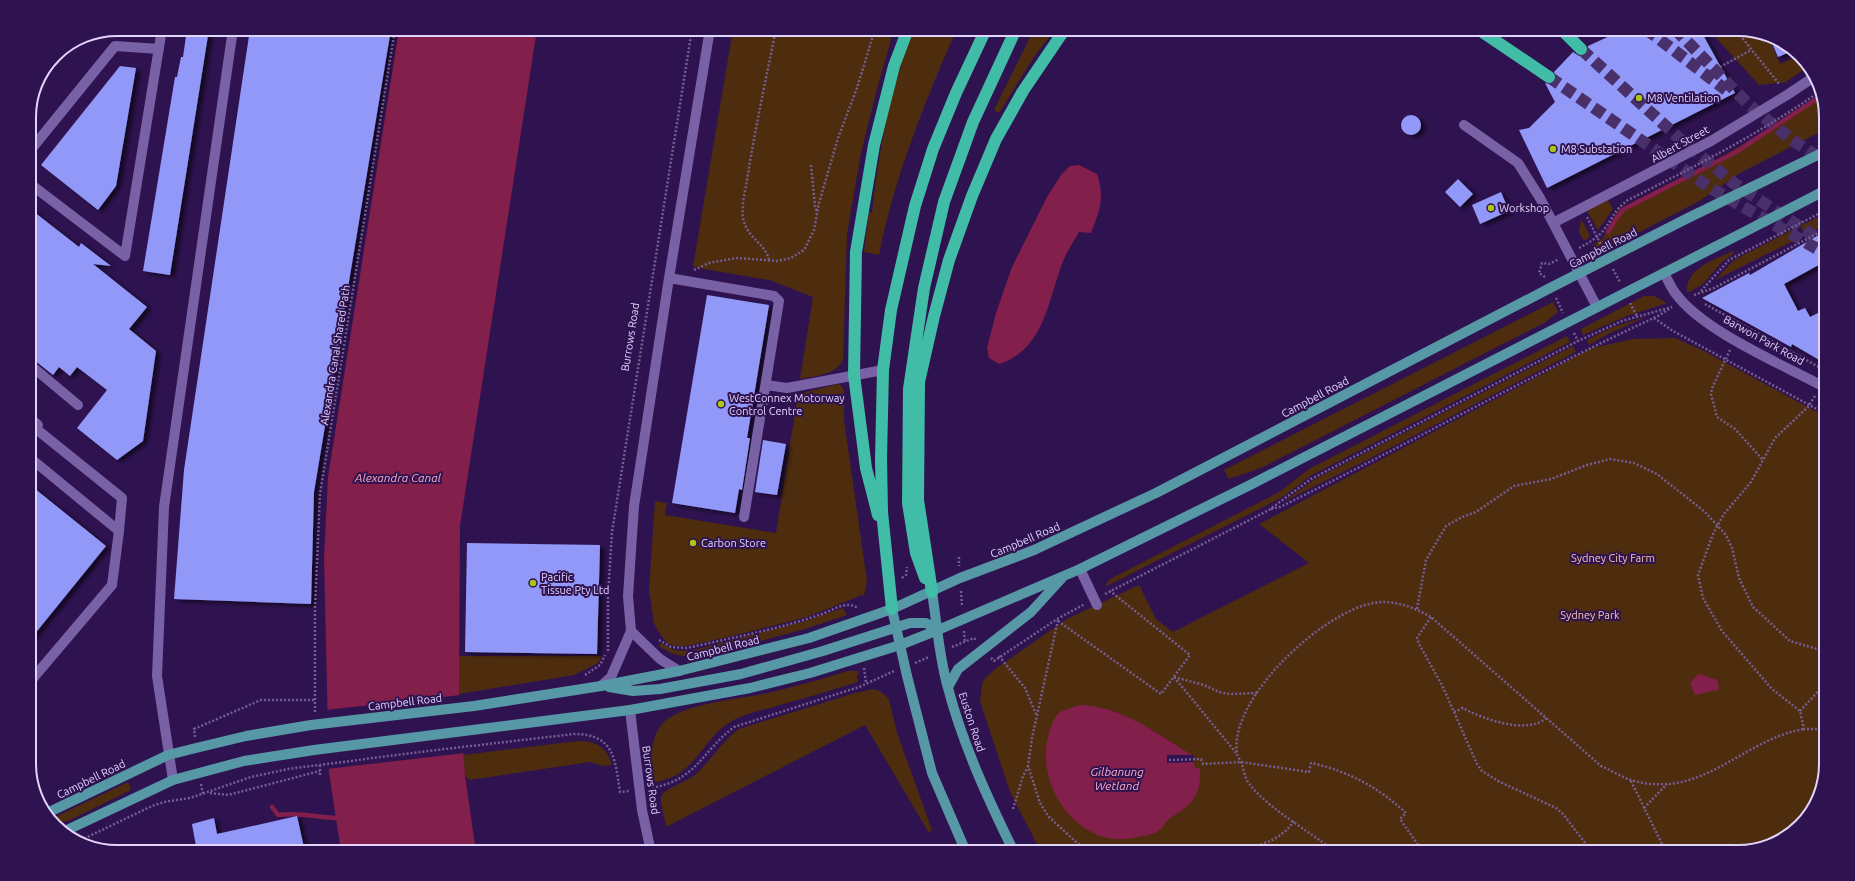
<svg xmlns="http://www.w3.org/2000/svg" width="1855" height="881" font-family="Ubuntu,sans-serif">
  <defs>
    <filter id="shadow"><feDropShadow dx="4.5" dy="2.5" stdDeviation="2" flood-color="#0009"/></filter>
  </defs>
  <rect width="100%" height="100%" fill="#2f1351"/>
  <path fill="#4e2c0e" d="M733,29h161l-17,60 -16,64 -14,81 -4,126c-7,15 -28,16 -43,19l13,-82 -44,-17 -76,-13z
    M914,29h43c-33,74 -62,147 -78,226l-15,-3 5,-40 3,1c7,-63 18,-126 42,-184z
    M1034,29h21l-21,28 -35,56 -5,-3z
    M1708,29h30l30,7 12,28 17,-8 12,10 -23,16 -27,3z
    M1820,94l6,17v18l-86,44 -39,27 -86,45 -12,4 -11,-3 11,-8 15,-27 6,-4 93,-47 48,-29z
    M1608,200l5,9 -15,21 -11,-19z
    M1826,213v11l-21,11 -5,-9z
    M1581,219l9,17 -4,4 -3,-1 -4,-6z
    M1794,229l5,9 -84,42 19,-20z
    M1733,251l1,2 -13,10 -18,21 -16,9c-2,-25 27,-33 46,-42z
    M1644,296h10l13,7 -40,13 -44,19 -2,-6z
    M1553,302l5,10 -14,11 -51,26 -230,118 -34,12 -5,-9z
    M1648,316l-40,18 -19,11 -2,-5 26,-13z
    M1567,336l3,6 -258,133 -28,21 -13,7 -166,84 4,-7 5,-3 152,-78 13,-7 30,-23z
    M1675,338l29,13 122,66v347l-9,39 -30,34 -49,15h-697l-31,-60 -30,-91 2,-17 4,-7 12,-10 69,-48 72,-34 17,34 17,13 136,-69 -50,-39 333,-176 41,-9z
    M1573,346l3,6 -209,108 -84,42 32,-23z
    M838,384l4,2 2,5v29l23,161 -3,15 -2,-1 -55,22 -83,21 -38,8h-9l-9,-2 -10,-13 -4,-8 -5,-33 6,-89 12,2 -2,12 111,18 22,-139z
    M843,608l4,7 -42,14 -97,26 -24,1 -11,-2 -15,-8 3,-3 13,7 16,1 112,-29z
    M458,656h144l-4,7 -24,12 -115,19z
    M848,671h11l-2,6 1,5c-28,9 -57,17 -85,25 -13,4 -29,7 -41,14 -32,18 -33,53 -76,61l-4,-3c-1,-18 -3,-39 10,-55 18,-21 82,-25 110,-32 25,-6 51,-13 76,-21z
    M874,689l7,3 8,7 8,34 35,97 -3,3 -64,-108 -199,102c-1,-8 -6,-24 -5,-30 2,-8 24,-15 31,-20 18,-13 28,-35 47,-48l116,-36z
    M578,741c18,0 29,6 34,24l-9,1 -13,-4 -121,18 -4,-5 -2,-20z
    M128,782l3,8 -61,30 -13,4 -6,-5z"/>
  <path fill="#821f4a" d="M399,29h138l-77,497 -1,168 6,81 11,77h-135l-12,-80 -5,-214 4,-81z
    M1079,165l18,9c8,24 3,36 -6,59l-12,-1c-5,9 -11,18 -15,27 -16,38 -18,90 -65,105l-10,-6 -2,-10 9,-35 16,-46 35,-70 14,-22 9,-9z
    M1700,674l17,6 2,8 -1,2 -23,5 -5,-12 7,-8z
    M1080,705c42,1 77,29 112,50l3,13h5c1,28 -7,36 -30,50 -5,4 -7,10 -12,13 -5,4 -15,5 -21,6 -58,15 -104,-52 -88,-104 2,-7 5,-16 11,-21 6,-3 14,-5 20,-7z"/>
  <path fill="#2f1351" d="M461,695l4,58 -138,16 -2,-59z
    M1167,755h27v7l-27,1z"/>
  <g fill="none" stroke-linecap="round" stroke-linejoin="round">
    <path stroke="#821f4a" stroke-width="4.5" d="M1608,232l9,-15 7,-8 112,-57 85,-56
      M272,807l6,8c21,-3 36,2 58,3"/>
  </g>
  <path fill="#9198f7" filter="url(#shadow)" d="M187,29h22l-39,246 -27,-4 32,-194h2l4,-20h2z
    M250,29h141l-77,463 -3,112 -137,-5 10,-129z
    M1625,29h72l5,4 33,60 -188,95 -28,-58 10,-2 26,-26 -10,-19 4,1 6,-3 1,-4 -2,-5 19,-20 6,4h4l5,-5v-5z
    M1769,36l8,2 15,13 -14,6z
    M120,66l16,2 -20,118 -18,24 -57,-45z
    M1401 125a10 10 0 1 1 20 0a10 10 0 1 1-20 0Z
    M1458,179l15,15 -13,13 -15,-15z
    M1501,192l8,19 -29,13 -8,-19z
    M29,208l50,39 2,-4 30,23 -18,-2 54,43 -18,22 27,22 -13,90 -26,19 -40,-32 30,-38 -30,-23 -7,9 -11,-9 -6,8 -24,-19z
    M1822,233l4,8v20l-42,23 14,27 7,-3 5,9 16,-8v55l-34,-20 -1,3 -89,-49 47,-25 1,2z
    M707,295l62,10 -22,133h3l-8,52 -3,-1 -4,24 -63,-10z
    M763,440l23,4 -9,51 -22,-3z
    M29,484l77,62 -77,95z
    M467,543l133,2 -3,109 -132,-2z
    M297,816l8,36h-108l-5,-28 22,-6 3,16z"/>
  <g fill="none" stroke-linecap="round" stroke-linejoin="round">
    <path stroke="#4a306b" stroke-width="12" stroke-dasharray="12 6" stroke-linecap="butt" d="M1646,29l80,61
      M1675,29l74,76 43,35 34,22
      M1581,49l101,92 53,43 91,60
      M1549,77l163,112 114,65"/>
    <path stroke="#745e93" stroke-width="2.5" stroke-dasharray="2 2" stroke-linecap="butt" d="M1735,29l45,56
      M1720,67l31,-17
      M811,165l4,41 2,6
      M1587,217l16,32
      M1579,248c9,-5 17,-9 24,-17 10,-12 10,-20 25,-31 66,-33 131,-66 191,-108
      M769,260c-4,-17 -20,-21 -25,-38 -4,-12 1,-29 3,-42 8,-51 19,-101 29,-151
      M1613,269l7,13
      M694,270l15,-7 28,-5 40,3 14,-3 13,-8 10,-20 5,-27 19,-65 19,-50 18,-59
      M1545,277l-6,-4 3,-10 7,1 10,-5
      M1701,291l28,-31 97,-50
      M1694,295l20,-7 112,-59
      M1556,298l7,15
      M1630,303l7,13
      M1705,304l121,67
      M1654,318l19,13 153,83
      M1574,333l5,10
      M1730,350l-18,38 -1,6 6,23 18,12 28,31
      M1815,396l-7,11 -33,31 -24,44 -27,32 -11,20 -15,41 5,23 19,33 50,58 28,22 4,18h22
      M1271,509l9,-2c127,-62 250,-132 378,-191l14,-9
      M959,557v9
      M902,578l4,-3 1,-8
      M961,591l1,15
      M1105,594l164,-84 42,-31 267,-138 44,-20 50,-14
      M1417,609l9,-49 20,-34 16,-9 14,-5 38,-26 37,-7 36,-14 23,-6 24,4 23,11 48,38 21,23 6,13 7,30 14,29 37,34 27,8 9,5
      M1431,617l-14,21 2,6 23,41 35,79 5,7 16,10 58,27 7,6 29,38
      M1058,620l-26,118 -4,28 12,37 9,14 27,25 15,10
      M1058,621l103,73 29,-39 -80,-64
      M964,631l1,11
      M659,640l12,7 16,1c44,-10 92,-19 135,-34 11,-4 23,-13 34,-7l1,2
      M952,647l22,-9 2,2
      M608,651v-55l4,-64 80,-503
      M999,656l26,32 11,26
      M991,658l3,3 63,-42 28,-15
      M915,663l14,-6
      M864,668l2,15
      M585,675l15,-10 5,-10
      M1174,677l63,77
      M1174,677l30,8 15,7 10,2 28,-1
      M1800,711l26,-28
      M315,712v-104l5,-114 75,-465
      M1454,712l9,-4c19,11 65,27 83,10
      M195,737l-1,-8 67,-29h53
      M1169,760l32,-1 2,5 38,-2 68,10 2,-9c37,8 67,24 95,50l-6,6 23,33
      M320,765v10
      M1631,781l35,71
      M201,784l2,10
      M652,788c46,-9 49,-36 82,-61l125,-40 35,-16
      M210,793l18,2 92,-24
      M1644,808l23,-24
      M1013,809l10,-33 5,-9
      M77,842l75,-36 12,-4 26,-4 61,-21 37,-8 140,-18 146,-17c41,0 41,26 46,58l9,-1
      M1221,852c29,-6 55,-5 73,-31
      M1335,852c-25,-21 -69,-44 -87,-70 -3,-4 -4,-12 -6,-17 -1,-4 -4,-8 -5,-11 -9,-55 86,-143 137,-151 20,-4 41,5 57,14l170,149c10,4 20,11 30,14 71,21 110,-40 173,-51
      M1725,852l5,-8"/>
    <path stroke="#7961a5" stroke-width="10" d="M1464,125l54,38 22,35 57,109
      M29,152l86,-106 44,3
      M29,183l96,73 37,-227
      M1553,223l158,-82 76,-46 27,-18
      M1664,273c4,7 7,15 12,21 28,38 108,71 150,94
      M669,278l105,18 5,5 -35,216
      M29,364l49,41
      M766,385l21,3 96,-18
      M29,417l9,8 -9,10
      M35,428l87,70 -3,33
      M29,457l90,74 -7,54 -83,98
      M1080,569l17,36
      M631,631l29,28 19,12
      M601,686l10,-9 20,-46 -3,-35 6,-90 35,-228 41,-249
      M630,710l12,100 9,42
      M173,780l-16,-104 7,-169 69,-478"/>
    <path stroke="#5798a6" stroke-width="10" d="M932,592c5,32 7,65 16,96 15,57 40,111 66,164
      M892,609l15,67 25,97 34,79
      M609,687l24,4 27,-2 81,-15 82,-23 87,-28h16l12,7
      M948,687l10,-18 73,-57 31,-34
      M45,814l123,-59 28,-7 50,-12 65,-11 163,-19 127,-20 78,-15 130,-33 83,-29 68,-31 74,-28 122,-57 394,-205 138,-70 138,-67
      M65,831l108,-51 71,-19 70,-11 316,-40 120,-22 60,-15 90,-28 38,-15 142,-61 170,-84 576,-295"/>
    <path stroke="#41bca7" stroke-width="12" d="M1478,29l71,48
      M1561,29l20,20
      M878,515l-12,-47 -12,-93 2,-123 18,-107 20,-79 14,-37
      M925,578l-9,-25 -8,-50 1,-114 15,-101 20,-86 29,-80 43,-93
      M932,592l-14,-92 1,-118 15,-66 15,-56 23,-64 24,-57 27,-48 42,-62
      M892,609l-10,-97 -1,-54 2,-88 8,-60 24,-104 18,-57 23,-56 30,-64"/>
  </g>
  <g fill="#abc614" stroke="#2f1351" stroke-width="1.5">
    <circle cx="1639" cy="98" r="4"/>
    <circle cx="1553" cy="149" r="4"/>
    <circle cx="1491" cy="208" r="4"/>
    <circle cx="721" cy="404" r="4"/>
    <circle cx="693" cy="543" r="4"/>
    <circle cx="533" cy="583" r="4"/>
  </g>
  <g text-anchor="middle" dominant-baseline="central" stroke-width="4" stroke-linejoin="round" paint-order="stroke">
    <g font-size="11" fill="#e1d5fc" stroke="#2f1351" text-anchor="start">
      <text x="1647" y="98">M8 Ventilation</text>
      <text x="1561" y="149">M8 Substation</text>
      <text x="1499" y="208">Workshop</text>
      <text x="729" y="398">WestConnex Motorway<tspan x="729" dy="13">Control Centre</tspan></text>
      <text x="701" y="543">Carbon Store</text>
      <text x="541" y="577">Pacific<tspan x="541" dy="13">Tissue Pty Ltd</tspan></text>
    </g>
    <g font-size="11" fill="#e1d5fc" stroke="#2f1351">
      <text transform="translate(1680 144) rotate(-29)">Albert Street</text>
      <text transform="translate(1603 248) rotate(-27)">Campbell Road</text>
      <text transform="translate(630 337) rotate(-81)">Burrows Road</text>
      <text transform="translate(1764 340) rotate(29)">Barwon Park Road</text>
      <text transform="translate(335 355) rotate(-81)">Alexandra Canal Shared Path</text>
      <text transform="translate(1315 397) rotate(-28)">Campbell Road</text>
      <text transform="translate(1025 540) rotate(-23)">Campbell Road</text>
      <text transform="translate(723 648) rotate(-14)">Campbell Road</text>
      <text transform="translate(405 702) rotate(-7)">Campbell Road</text>
      <text transform="translate(972 722) rotate(72)">Euston Road</text>
      <text transform="translate(91 779) rotate(-26)">Campbell Road</text>
      <text transform="translate(651 780) rotate(82)">Burrows Road</text>
    </g>
    <g font-size="11" fill="#f5c9a7" stroke="#2f1351">
      <text x="1613" y="558">Sydney City Farm</text>
      <text x="1590" y="615">Sydney Park</text>
    </g>
    <g font-size="12" font-style="italic" fill="#fcaac3" stroke="#2f1351">
      <text x="398" y="477">Alexandra Canal</text>
      <text x="1117" y="771">Gilbanung<tspan x="1117" dy="14">Wetland</tspan></text>
    </g>
  </g>
  <path d="M0 0H1855V881H0ZM117 36H1738A81 81 0 0 1 1819 117V764A81 81 0 0 1 1738 845H117A81 81 0 0 1 36 764V117A81 81 0 0 1 117 36Z" fill="#2f1351" fill-rule="evenodd"/>
  <path fill="none" stroke="#e1d5fc" stroke-width="2" d="M117 36H1738A81 81 0 0 1 1819 117V764A81 81 0 0 1 1738 845H117A81 81 0 0 1 36 764V117A81 81 0 0 1 117 36Z"/>
</svg>
